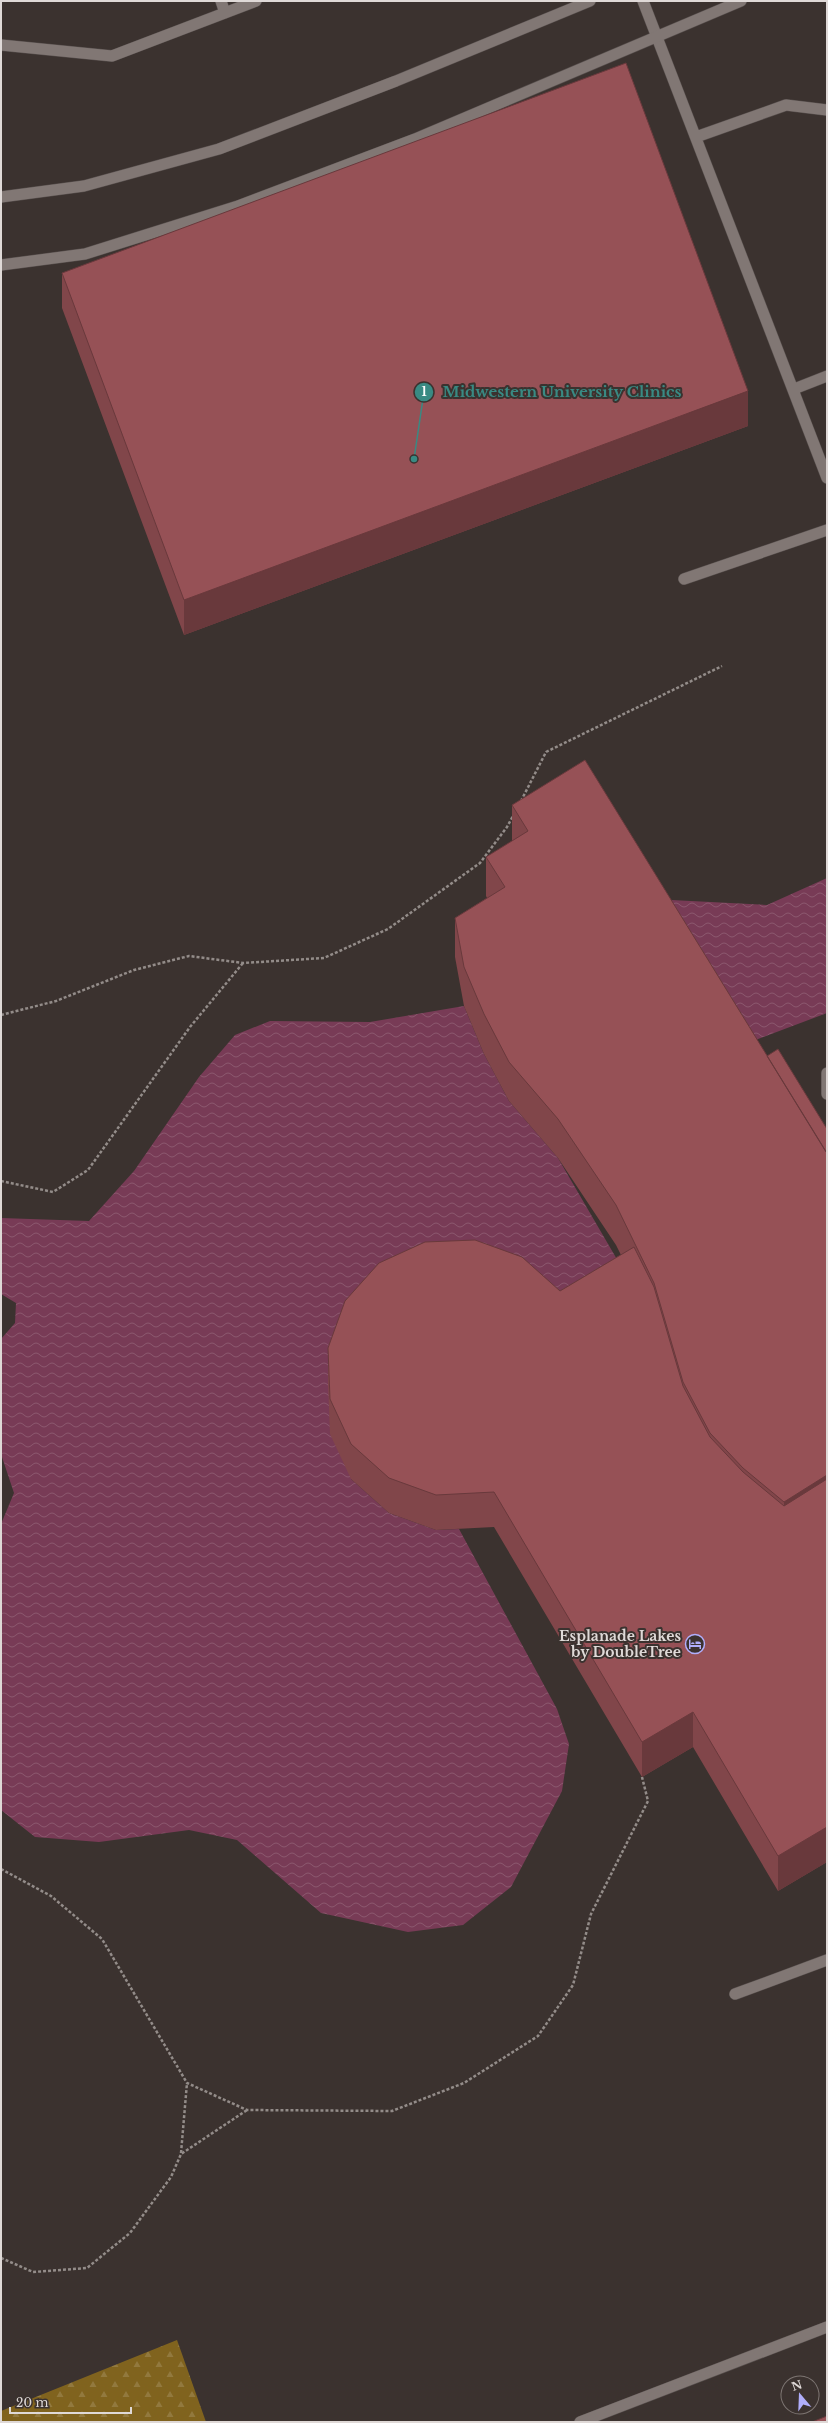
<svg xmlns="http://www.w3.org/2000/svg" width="828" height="2423" font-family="'Libre Baskerville',serif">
  <defs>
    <pattern id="forest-firs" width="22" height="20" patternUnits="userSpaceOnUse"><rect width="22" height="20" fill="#80631e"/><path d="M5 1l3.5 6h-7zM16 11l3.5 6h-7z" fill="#92793e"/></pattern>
    <pattern id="water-waves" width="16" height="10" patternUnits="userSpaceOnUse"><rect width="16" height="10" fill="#783b56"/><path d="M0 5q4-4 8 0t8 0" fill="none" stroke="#8b576e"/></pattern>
  </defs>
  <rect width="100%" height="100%" fill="#3b322f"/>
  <path fill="url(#forest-firs)" d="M177,2340l29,82h-205v-11z"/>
  <path fill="url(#water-waves)" d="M827,878v135l-82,31 -93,-145 115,6z
    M464,1006l20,48 25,47 49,57 71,122 -278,199 38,34 47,17 23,-1 98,180 12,35 -7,47 -51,96 -48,38 -55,7 -87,-19 -84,-73 -48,-10 -90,12 -64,-5 -34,-27v-286l13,-31 -13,-39v-115l14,-16 1,-20 -15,-9v-76l88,3 45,-50 65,-94 36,-42 35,-14 100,1z"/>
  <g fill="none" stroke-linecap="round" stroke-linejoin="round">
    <defs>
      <path id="service" d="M221,1l4,12
        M643,1l184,477
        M1,45l111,11 144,-55
        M696,137l90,-32 41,5
        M794,389l33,-13
        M684,579l143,-49
        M827,1073v21
        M735,1994l92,-34
        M580,2422l247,-95"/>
      <path id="minor" d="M1,197l83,-11 135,-37 177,-68 194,-80
        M1,265l84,-11 153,-48 177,-67 326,-138"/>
    </defs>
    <use href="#service" stroke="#574f4d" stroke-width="12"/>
    <use href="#minor" stroke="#574f4d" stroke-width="12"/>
    <path stroke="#938c89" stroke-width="2.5" stroke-dasharray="3 2" stroke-linecap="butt" d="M521,801l25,-49 176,-86
      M1,1015l55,-14 78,-31 55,-14 54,7 81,-5 64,-29 92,-66 27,-36 6,-11
      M1,1181l52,11 35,-22 102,-143 53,-64
      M1,1869l50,27 51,43 85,144 60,27 145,1 72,-28 74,-47 35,-51 18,-71 57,-113 -6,-24
      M181,2153l6,-70
      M1,2258l32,14 54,-4 43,-35 41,-56 10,-23 66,-44"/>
    <use href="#service" stroke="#817774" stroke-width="11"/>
    <use href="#minor" stroke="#817774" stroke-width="11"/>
  </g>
  <path fill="#81464a" d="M62,273l686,153 -564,209 -122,-327z
    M512,805l255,251 60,73v733l-49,29 -85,-144 -51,30 -148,-250 -58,3 -47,-17 -38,-34 -21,-45 -2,-51v-35l232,-57 61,-36 -5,-10 -58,-87 -49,-57 -25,-47 -20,-48 -9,-49v-39l32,-20 -1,-2v-39l26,-16z"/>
  <path fill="#69393c" d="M748,391v35l-564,209v-35z
    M827,1475v40l-43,26v-39z
    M693,1712v35l-51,30v-35z
    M827,1827v35l-49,29v-35z"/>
  <path fill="#965156" stroke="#69393c" d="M626,63l122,328 -564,209 -122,-327z
    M585,760l242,393v322l-43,27 -41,-34 -33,-35 -27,-51 -29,-99 -38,-78 -58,-86 -49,-57 -25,-48 -20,-47 -9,-49 50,-31 -19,-30 42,-26 -16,-26z
    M778,1049l49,80v23h-1l-59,-96z
    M475,1240l47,17 38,34 74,-44 20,40 29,99 27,51 33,35 41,34 43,-27v348l-49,29 -85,-144 -51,30 -148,-250 -58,3 -47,-17 -38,-34 -21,-45 -2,-51 17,-47 34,-38 46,-21z
    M827,2416v6h-15z"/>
  <defs>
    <symbol id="hotel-ring" viewBox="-11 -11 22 22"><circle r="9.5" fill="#3b322f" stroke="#b0aefa" stroke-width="1.5"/><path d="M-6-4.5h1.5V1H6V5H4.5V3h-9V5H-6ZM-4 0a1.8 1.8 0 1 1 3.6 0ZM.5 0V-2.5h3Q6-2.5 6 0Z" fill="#b0aefa"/></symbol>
  </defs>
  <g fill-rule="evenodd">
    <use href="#hotel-ring" x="684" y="1633" width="22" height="22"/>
  </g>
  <g text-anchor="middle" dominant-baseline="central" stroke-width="4" stroke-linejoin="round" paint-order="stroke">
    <g font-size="14" font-weight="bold" fill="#dfd9d7" stroke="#3b322f" text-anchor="end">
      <text x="681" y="1636">Esplanade Lakes<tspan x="681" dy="16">by DoubleTree</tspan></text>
    </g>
  </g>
  <path fill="none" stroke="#398a83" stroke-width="1.5" d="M414 459L424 392"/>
  <g fill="#398a83" stroke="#3b322f" stroke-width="1.5">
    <circle cx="414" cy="459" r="4"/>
    <circle cx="424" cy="392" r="10"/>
  </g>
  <g font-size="12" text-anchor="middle" font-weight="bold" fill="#fff">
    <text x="424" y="396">1</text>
  </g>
  <g font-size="15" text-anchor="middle" font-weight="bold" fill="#398a83" stroke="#3b322f" stroke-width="4" stroke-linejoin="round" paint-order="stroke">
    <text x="562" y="397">Midwestern University Clinics</text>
  </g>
  <rect width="828" height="2423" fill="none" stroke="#dfd9d7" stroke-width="4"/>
  <g transform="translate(800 2395) rotate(341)"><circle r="19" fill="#3b322f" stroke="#7d7572"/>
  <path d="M0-3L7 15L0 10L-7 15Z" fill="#b0aefa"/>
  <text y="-6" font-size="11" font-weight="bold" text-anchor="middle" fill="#dfd9d7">N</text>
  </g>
  <path d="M10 2407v6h121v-6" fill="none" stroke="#dfd9d7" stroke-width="2"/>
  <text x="16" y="2407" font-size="12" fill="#dfd9d7" stroke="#3b322f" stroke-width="3" paint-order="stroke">20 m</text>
</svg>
